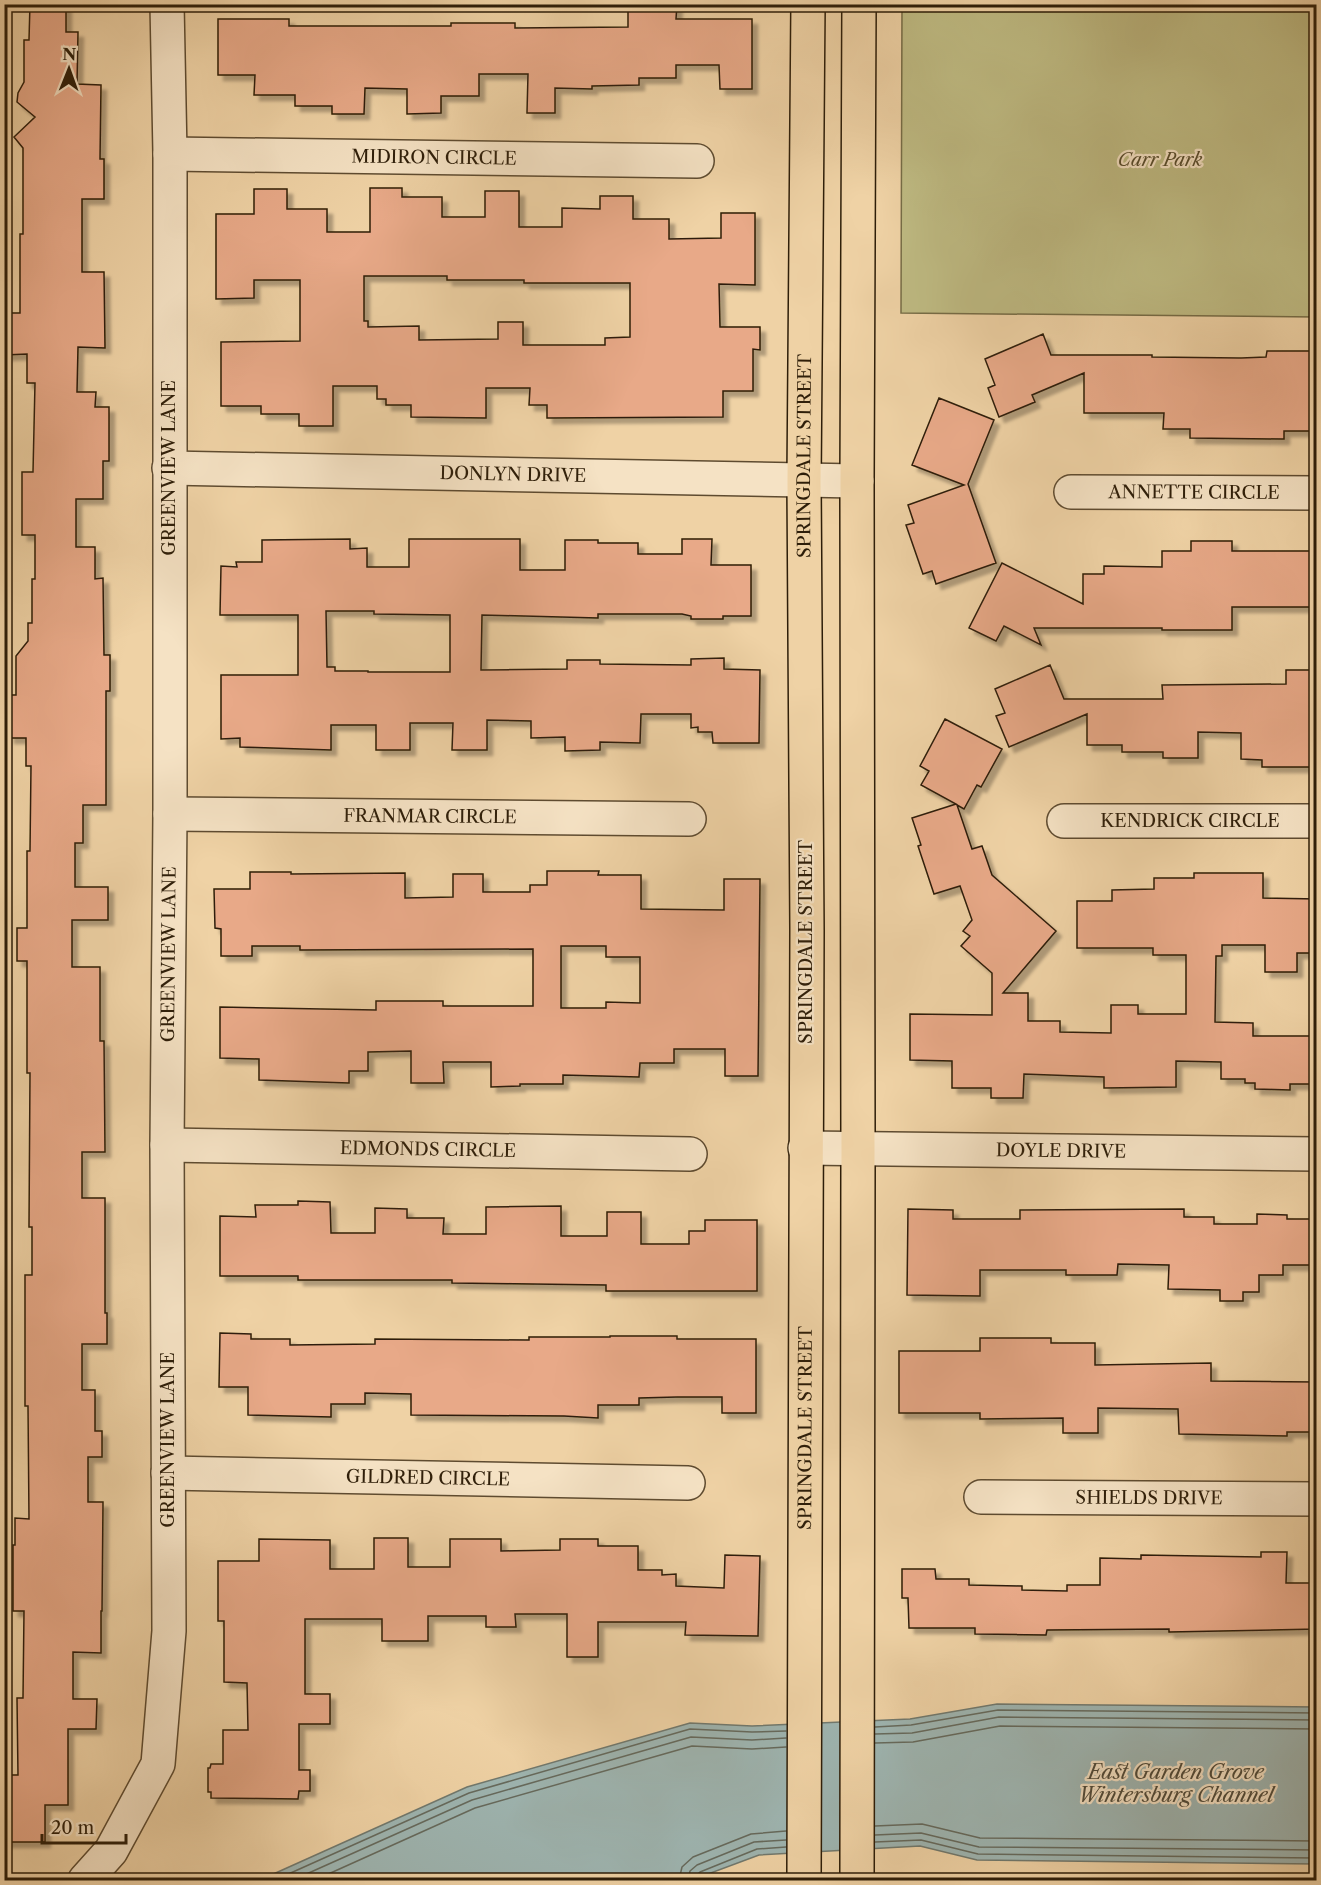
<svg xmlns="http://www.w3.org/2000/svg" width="1321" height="1885" font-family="'Libre Caslon Text',serif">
  <defs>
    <filter id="shadow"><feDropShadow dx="5.5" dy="5.5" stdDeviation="1.5" flood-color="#0004"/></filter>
  </defs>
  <rect width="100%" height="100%" fill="#efd2a5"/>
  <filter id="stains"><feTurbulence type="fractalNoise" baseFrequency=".00333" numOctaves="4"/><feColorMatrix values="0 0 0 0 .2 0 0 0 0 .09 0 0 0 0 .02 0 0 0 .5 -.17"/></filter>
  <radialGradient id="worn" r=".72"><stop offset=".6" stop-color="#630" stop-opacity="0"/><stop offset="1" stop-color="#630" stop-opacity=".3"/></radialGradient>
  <path fill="#beba82" stroke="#766c46" stroke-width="1.5" d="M902,5h414v312l-415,-4z"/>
  <path fill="#9eb5b1" stroke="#71796e" stroke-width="1.5" d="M997,1704l319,3v157l-339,-4 -57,-14 -161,9 -67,25h-432l207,-93 223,-64 62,3 158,-7z"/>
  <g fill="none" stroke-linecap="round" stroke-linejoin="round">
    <path stroke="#666a5d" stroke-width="1.5" d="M875,1727l36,-2 87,-15 318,3
      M875,1734l37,-1 87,-16 317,3
      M875,1743l38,-1 87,-16 316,3
      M875,1826l47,-2 58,14 336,3
      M875,1835l46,-2 58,14 337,3
      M875,1842l46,-2 57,14 338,4
      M275,1880l194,-87 221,-64 62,3 34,-1
      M293,1880l179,-80 219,-63 61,3 34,-2
      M315,1880l160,-72 217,-62 60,3 34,-2
      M679,1880l3,-13 11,-10 58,-23 35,-3
      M688,1880l2,-9 7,-6 57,-23 32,-2
      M695,1880l1,-4 4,-4 57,-23 29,-2"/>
  </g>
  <path fill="#e8a988" stroke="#2e1e09" stroke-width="1.5" fill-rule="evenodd" filter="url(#shadow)" d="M30,4h36v28h12l-1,52 24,1 -1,74h4v40h-22v73h22l1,76 -27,-1 -1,45h19l-1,15h14v54h-6v38h-27v48h19v32l8,-1 1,77h6v36h-4v114h-23v38h-8v44h33v33h-36v47h28v74h4l1,111h-23v46h23v115h2v31h-25v46h13v41h7v26h-14v45h15l-1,109h-1v42l-28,-1v47h24l-1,30h-28v76h-23v37h-41v-67h14l-1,-77h6l1,-87h-11v-66h2v-27l14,1 -1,-113h-3v-131h7v-48h-3l1,-154h-3v-112h-10v-33h10v-77h3l1,-85h-5v-28h-17v-43h7v-39l12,-15v-18h4v-44h3v-44h-13v-63h11l2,-89h-8v-29l-23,1v-42h16v-79h3v-86l-9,-11 21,-20 -18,-15 1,-9 6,-11v-42h5z
    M628,4h49l-1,15h76v70h-32l-1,-24h-43v13h-37v7l-47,1v3l-37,-1v25h-28l1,-39h-49v22h-38v17l-34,1v-25l-42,-1 -1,26h-32v-8h-37v-11h-41l1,-20h-37v-56h71v7h162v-3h64v5l113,-1z
    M370,188h32v9h40v20h43v-26h34v36h43v-19l38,1v-13h33v23h36v20l52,-1v-25h34v72l-36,-1 1,43h40v23l-7,-1v42h-30v26l-176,1v-13h-18l1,-17h-44v30l-75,-1v-12h-25v-6h-9v-13h-44v40h-34v-12h-38v-8h-40v-64l79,-1v-61h-46v18l-38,1v-85h38v-25h33v20h40v23h43zM364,276h83v4h77v3h106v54l-25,1v7h-82v-23h-25v17l-79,1v-14l-51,1v-6h-4z
    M1043,334l8,21h101v2l89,1 25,-1 1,-6h43v80h-26v8l-94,-1v-9h-27l1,-16h-80v-40l-52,22 3,7 -36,15 -11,-29 7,-3 -10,-26z
    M939,398l55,22 -26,64 28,79 -60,21 -4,-13 -9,3 -17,-49 8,-2 -6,-18 56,-20 -52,-20z
    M350,539v10l17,-1v19h42v-28h111v31h45v-30h33v3h40v11h44v-15h30l-1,26h40v51h-28v3h-32v-3l-9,-2h-84v4l-116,-3 -1,55 86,-1v-9h33v4l91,1v-6l33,-1v11l36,1 -1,73h-46l-1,-11h-14v-5l-7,1v-14h-50l-1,29 -40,-1v8l-35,1v-14l-34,1v-17l-44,-1v30h-35l1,-27h-43v27h-34v-25h-45v25l-91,-3v-9l-19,1v-64h77v-60h-78l1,-49 16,1 -1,-5h26v-22zM326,611h48v3l76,1v57h-82v-1h-33v-4h-8z
    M1191,541h41v10h79v56h-79v23h-70v-2h-128l7,17 -37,-19 -8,15 -27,-13 33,-65 81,41v-30h21v-8l58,1v-16h29z
    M1050,665l14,34h99l-1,-14 124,-1v-14h26l-1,97h-49v-7l-21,-1v-26l-43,-1v26h-35v-6h-41v-7h-35v-31l-78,33 -13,-31 9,-3 -10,-24z
    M945,719l57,30 -21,38 -4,-2 -13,24 -7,-4 15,44 10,-3 10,29 64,56 -53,62h25v28h32v11l51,1v-28h27v9h48v-59h-33v-7h-76v-47h35v-11l42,-1v-11h40v-5h69v25l54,1v54h-20v19h-32v-27h-43v11h-6l-1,66 38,1v13h64v48h-27v6l-35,-1v-6h-10v-4h-24v-17l-45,-1v26l-72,1v-11l-80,-3 -1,24h-32v-10h-39v-27l-42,-1v-46l82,1v-42l-31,-27 9,-10 -7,-5 9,-11 -12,-34 -26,8 -16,-48 3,-1 -9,-27 44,-14 -35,-19 8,-14 -9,-5z
    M547,871h52l-1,4h43v34l83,1v-31h36l-2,197h-33v-27h-51v14h-34l-1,14 -76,-2v9h-43v2l-29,1v-25h-48l1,21h-33v-32l-43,1v19h-19v12l-90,-3v-21l-39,-1v-51l156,3v-9h67v5h90v-57l-233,1v-4h-48v10h-31v-27l-6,-1 -1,-39h36v-17h41v2l114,-1v25l48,-1v-23h30v18h47v-7h17zM561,946h45v11h34v46l-34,-1v6h-45z
    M298,1201l32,1 1,31h44v-25l32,1v9h37l-1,16h43v-27l75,-1v30h46v-24h34v32h48v-13h16v-11h52v71h-151v-6l-154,-2v-3h-154v-4h-78v-60l36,1 -1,-12h43z
    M908,1209l45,1v9h67v-9l164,-1v8h30v7h43v-10l30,1v4h30v46h-34v10h-24v17h-16v9h-23v-11l-52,-1 1,-24 -51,-1 -1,11h-51v-5h-86v26l-73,-1z
    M220,1333l31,1v5h39v6l85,-1v-5l154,1v-3h81v-1h67v3h79v74h-34v-16h-45l-38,1v7h-41v13l-34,-2 -153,-1v-21l-46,-1v11h-34v13l-83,-2v-28h-29z
    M980,1338h71v5h44v22l116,-2v18l106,1v50h-30v4l-108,-2 -1,-25 -80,-1v25h-35v-15l-83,1v-6h-81v-62h81z
    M374,1538h34v29h42v-28h51v12l59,-1v-11h38v7h40v24h24v5l14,-1v12l48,2 1,-33 35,1 -2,80 -73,-1 1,-13h-88v35h-31v-43h-52l1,13h-30v-11h-58v25h-46v-22h-77v75h25v30h-31v46h11v21h-11l-1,8 -87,-1v-6h-3v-24h2l1,-4h12v-34h25l-1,-47 -23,-1v-61h-6v-60h41v-22l71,1v29h44z
    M1261,1552h26l-1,31h31v46l-148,3v-3l-122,1 -1,5 -71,-1v-6h-66l-1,-30h-6v-29h33l1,10h33v6l53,1v4l45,1v-6h33v-27l41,1v-4l120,2z"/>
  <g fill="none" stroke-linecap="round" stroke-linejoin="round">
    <defs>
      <g id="minor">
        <path id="s1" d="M170,154l527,7"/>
        <path id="s2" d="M169,468l688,13"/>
        <path id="s3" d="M1071,492l245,1"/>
        <path id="s4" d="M170,814l519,5"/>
        <path id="s5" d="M1064,821h252"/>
        <path id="s6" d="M167,1145l523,9"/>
        <path id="s7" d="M805,1148l511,6"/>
        <path id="s8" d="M168,1473l520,10"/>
        <path id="s9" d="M981,1497l335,2"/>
        <path id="s10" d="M85,1880l26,-29 47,-87 11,-133 -2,-486 3,-331v-660l-3,-150"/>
      </g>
      <g id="major">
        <path id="s11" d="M804,1880l3,-950 -3,-449 4,-477"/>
        <path d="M857,1880l1,-731 -1,-668 2,-477"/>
      </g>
    </defs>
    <use href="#minor" stroke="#5e4b30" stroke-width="36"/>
    <use href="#major" stroke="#2e1e09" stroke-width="36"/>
    <use href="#minor" stroke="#f5e2c4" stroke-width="33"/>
    <use href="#major" stroke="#efd2a5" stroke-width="33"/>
  </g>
  <g text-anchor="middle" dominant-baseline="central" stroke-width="4.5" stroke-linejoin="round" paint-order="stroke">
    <g font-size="18" fill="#2e1e09" stroke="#f5e2c4">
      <text stroke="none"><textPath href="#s1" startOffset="264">MIDIRON CIRCLE</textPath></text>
      <text stroke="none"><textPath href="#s11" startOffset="1424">SPRINGDALE STREET</textPath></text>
      <text transform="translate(169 468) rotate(-90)">GREENVIEW LANE</text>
      <text stroke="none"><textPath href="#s2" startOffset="344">DONLYN DRIVE</textPath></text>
      <text stroke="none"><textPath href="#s3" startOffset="123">ANNETTE CIRCLE</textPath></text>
      <text stroke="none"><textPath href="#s4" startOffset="260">FRANMAR CIRCLE</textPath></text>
      <text stroke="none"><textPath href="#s5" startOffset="126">KENDRICK CIRCLE</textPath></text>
      <text transform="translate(806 942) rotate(-90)">SPRINGDALE STREET</text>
      <text stroke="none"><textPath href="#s10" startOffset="948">GREENVIEW LANE</textPath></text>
      <text stroke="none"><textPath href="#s6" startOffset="261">EDMONDS CIRCLE</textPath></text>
      <text stroke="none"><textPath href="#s7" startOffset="256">DOYLE DRIVE</textPath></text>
      <text stroke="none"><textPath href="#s11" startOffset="452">SPRINGDALE STREET</textPath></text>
      <text transform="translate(168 1440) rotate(-90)">GREENVIEW LANE</text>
      <text stroke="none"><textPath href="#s8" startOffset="260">GILDRED CIRCLE</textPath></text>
      <text stroke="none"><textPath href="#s9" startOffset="168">SHIELDS DRIVE</textPath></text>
    </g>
    <g font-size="18" font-style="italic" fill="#594d2d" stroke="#f5e2c4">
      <text x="1160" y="160">Carr Park</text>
    </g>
    <g font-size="20" font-style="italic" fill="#504b3b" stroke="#f5e2c4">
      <text x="1176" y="1772">East Garden Grove<tspan x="1176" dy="23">Wintersburg Channel</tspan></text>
    </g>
  </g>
  <rect width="1321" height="1885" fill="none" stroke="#efd2a5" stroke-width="24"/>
  <rect x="6" y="6" width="1309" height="1873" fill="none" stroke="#2e1e09" stroke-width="3"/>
  <rect x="12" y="12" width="1297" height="1861" fill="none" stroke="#2e1e09" stroke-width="1.5"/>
  <g transform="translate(69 69) rotate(1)" stroke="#f5e2c4" stroke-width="4.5" paint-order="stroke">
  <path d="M0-4.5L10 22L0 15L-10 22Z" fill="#2e1e09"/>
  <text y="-9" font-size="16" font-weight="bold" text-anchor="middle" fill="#2e1e09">N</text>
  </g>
  <path d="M42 1834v9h84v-9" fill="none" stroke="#2e1e09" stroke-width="3"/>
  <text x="51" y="1834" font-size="18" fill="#2e1e09" stroke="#f5e2c4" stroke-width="4.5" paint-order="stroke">20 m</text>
  <rect width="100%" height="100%" filter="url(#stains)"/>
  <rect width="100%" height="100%" fill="url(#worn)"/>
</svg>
